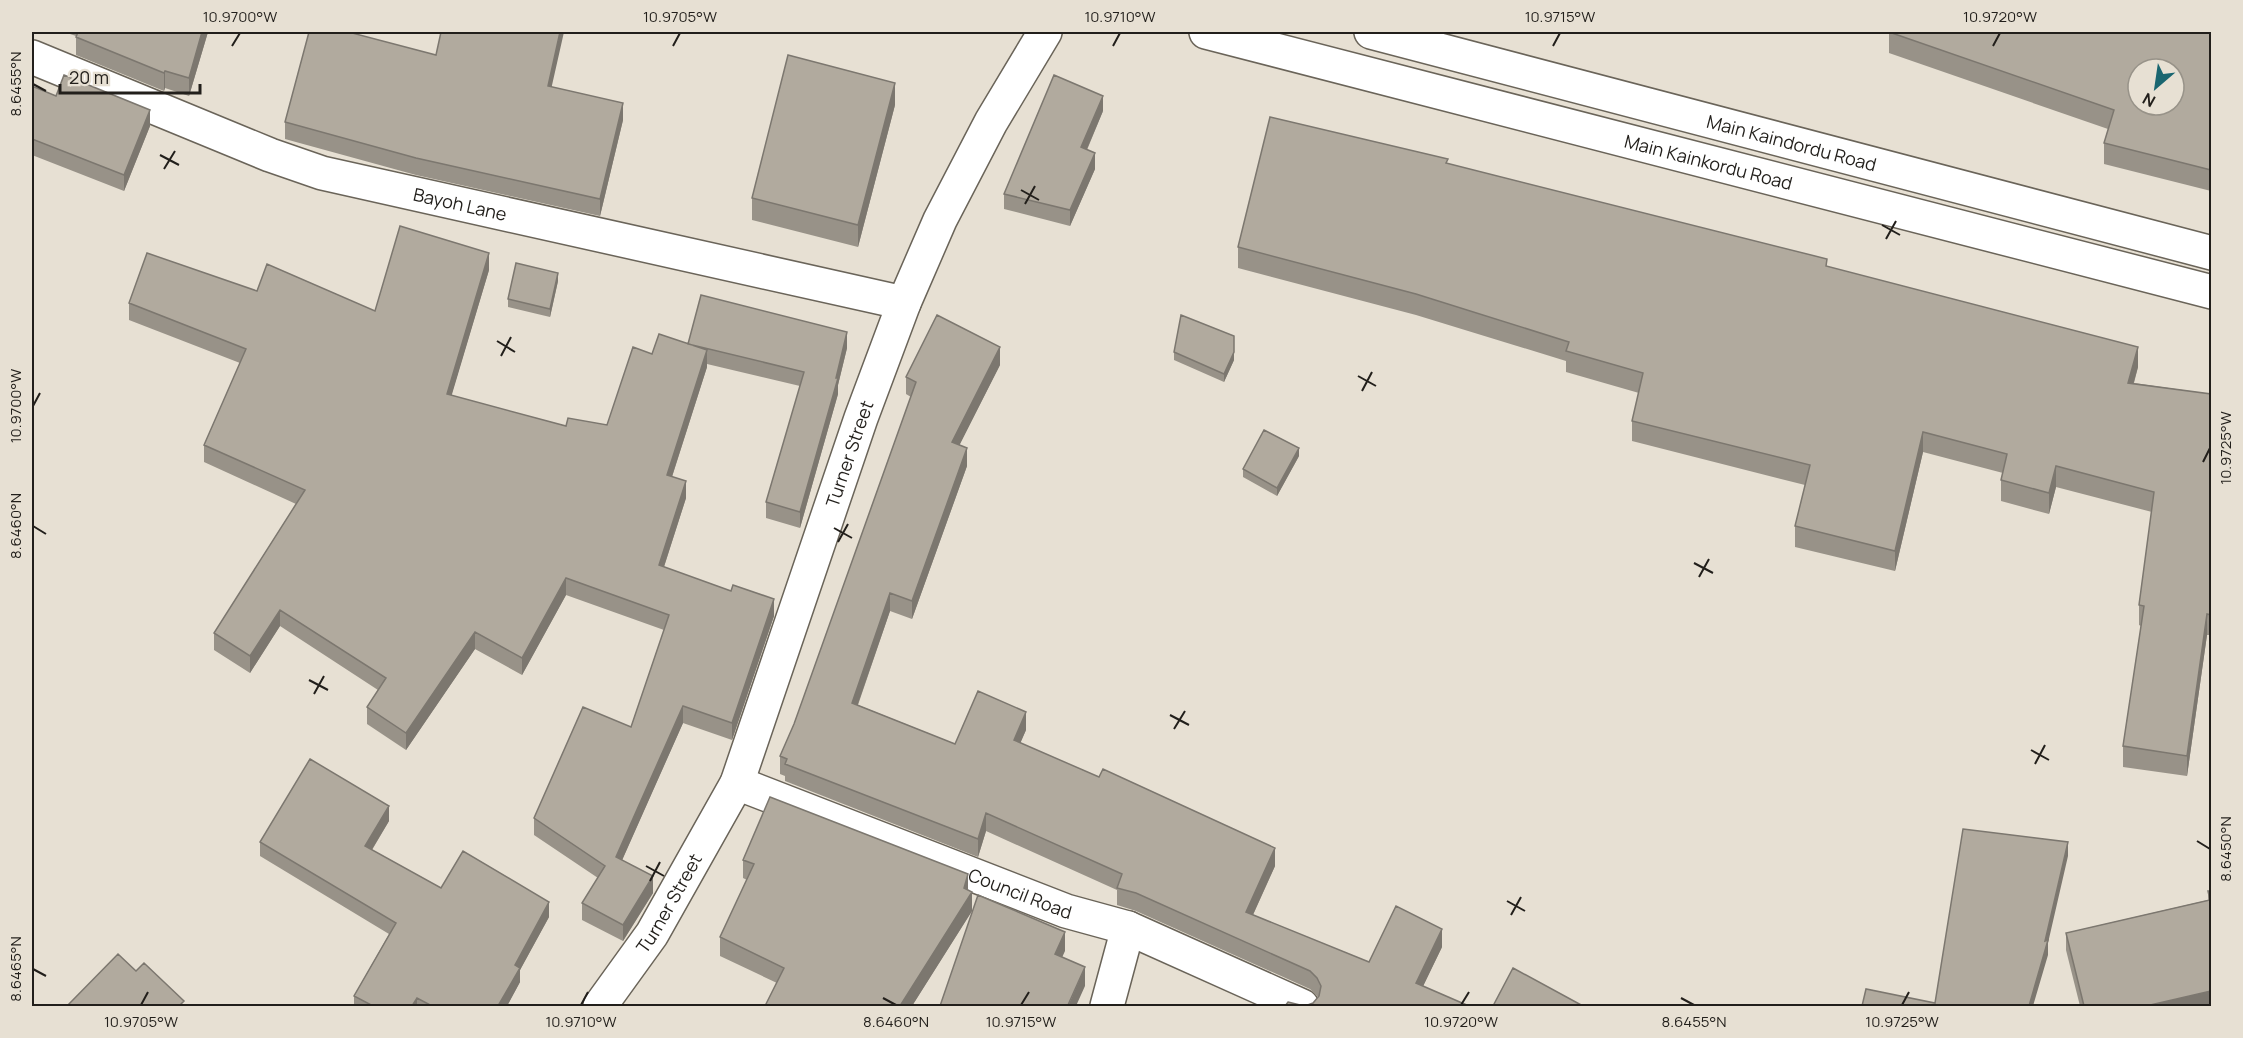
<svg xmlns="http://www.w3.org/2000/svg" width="2243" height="1038" font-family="Manrope,sans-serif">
  <rect width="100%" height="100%" fill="#e7e0d3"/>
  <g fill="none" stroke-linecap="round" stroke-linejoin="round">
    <defs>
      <g id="street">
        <path id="s1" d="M32,57l238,98 52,18 582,130"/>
        <path id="s2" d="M737,783l329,128 62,17 174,78"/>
        <path id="s3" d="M600,1006l52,-72 85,-151 124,-365 43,-115 36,-83 51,-98 54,-90"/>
        <path d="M1107,1006l21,-78"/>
      </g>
      <g id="primary">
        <path id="s4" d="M1206,32l1006,260"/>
        <path id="s5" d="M1371,32l841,221"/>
      </g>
    </defs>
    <use href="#street" stroke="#6a6459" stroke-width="36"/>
    <use href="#primary" stroke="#6a6459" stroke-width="36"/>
    <use href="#street" stroke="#fff" stroke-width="33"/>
    <use href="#primary" stroke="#fff" stroke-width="33"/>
  </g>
  <path fill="#989288" d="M64,32h144l-19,64 -24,-8 -1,3 -88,-36v-19z
    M309,32h48l-1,2 196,53 71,33 -23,96 -184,-41 -131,-36v-17z
    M1889,32h322v159l-107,-27v-21l4,-14 -219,-76z
    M32,86l24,10 94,30 -26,65 -92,-36z
    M895,105l-37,142 -106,-27v-22z
    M1103,111l-16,39 8,19 -25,57 -66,-17v-15z
    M1448,164l379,103 311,100 -4,16 77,11v241h-4l-20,141 -64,-9v-21l18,-120 -2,-1v-20l13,-93 -96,-25 -7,27 -48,-13v-21l2,-7 -80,-21 -28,119 -100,-24v-21l10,-41 -173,-44v-20l7,-28 -73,-21v-11l-150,-46 -178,-47v-21z
    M489,270l-38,126 115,30 41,-1 45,-71 36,-10 159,4 -9,37v9l-38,134 -34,-10v-16l34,-116 -93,-22v3l-35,110 14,21 -22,69 110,49 -42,124 -49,-17 -61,137 31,33 -30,48 -41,-21v-17l16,-25 -64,-43v-17l97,-91 33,-97 -98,-35 -44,80 -47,-26 -69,101 -39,-26v-17l11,-17 -98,-64 -30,47 -36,-23v-17l82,-129 -92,-42v-17l36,-82 -111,-43v-17l128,-12 118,20z
    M558,281l-8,36 -42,-10v-8z
    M1174,352l60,8 -10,22 -50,-22z
    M1000,365l-41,80 8,21 -55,153 -22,-8 -32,94 97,39 71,-14 -6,13 255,123 -22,49 116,47 73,-15 -19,39 -110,17 5,-6 -8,-8 -174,-78 -19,-6v-15l-131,-59 -8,26 -193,-76v-5l-5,-2v-18l14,-32 117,-327 -5,-3v-17z
    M1299,456l-22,40 -34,-19v-8z
    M2211,809v36l-1,-18v-17z
    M389,821l-17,29 69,38 108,29 -29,53v12l-13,24h-153v-10l35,-62 -129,-78v-14z
    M743,860l225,30 4,21 -60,95h-147l12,-23 -57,-27v-19l27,-57 -4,-2z
    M2208,891h3v115h-131l-14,-56v-17l142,-33z"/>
  <path fill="#7c776f" d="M202,32h6l-19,64v-18z
    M560,32h4l-16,71v-17z
    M165,71v17l-1,3v-18z
    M895,83v22l-37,142v-22z
    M1103,96v15l-22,52v-16z
    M623,103v17l-23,96v-17z
    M150,110v16l-26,65v-16z
    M1095,153v16l-25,57v-16z
    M489,253v17l-42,141v-17z
    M558,273v8l-8,36v-8z
    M847,332v16l-9,37v9l-38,134v-16l36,-134z
    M1000,347v18l-48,95v-18z
    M2138,347v20l-10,36v-20z
    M707,350v17l-40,125v-17z
    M1234,352v8l-10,22v-8z
    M1923,432v20l-28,119v-20z
    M967,448v18l-55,153v-18z
    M1299,448v8l-22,40v-8z
    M2056,466v21l-7,27v-21z
    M686,481v17l-27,84v-17z
    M566,578v17l-44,80v-17z
    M890,593v18l-38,110v-18z
    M774,599v17l-42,124v-17z
    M280,610v16l-30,47v-17z
    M2207,614v21l-20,141v-20z
    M475,632v17l-69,101v-17z
    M683,706v17l-67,151v-17z
    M1026,712v18l-12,28v-18z
    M389,806v15l-24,40v-15z
    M986,813v18l-8,26v-18z
    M2068,842v14l-20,87v12l-15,51h-4l16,-65z
    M1275,848v18l-29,64v-18z
    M968,874v19l4,-1v19l-60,95h-12l64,-118z
    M653,876v17l-30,48v-16z
    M549,902v15l-29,53v12l-13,24h-9l17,-41z
    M1442,929v18l-26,54v-18z
    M1065,932v19l-10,22v-19z
    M1085,967v19l-9,20h-8z
    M2211,991v15h-65z
    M417,998v8h-5z"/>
  <path fill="#b1aa9e" stroke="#7c776f" stroke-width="1.5" fill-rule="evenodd" d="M78,32h124l-13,46 -24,-7 -1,2 -88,-36z
    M309,32h43v1l84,22 5,-23h119l-12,54 75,17 -23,96 -184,-41 -131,-36z
    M1889,32h322v138l-107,-27 10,-33zM2138,69h36v36h-36z
    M788,55l107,28 -37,142 -106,-27z
    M64,75l86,35 -26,65 -92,-36v-53l24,10z
    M1054,75l49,21 -22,51 14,6 -25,57 -66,-16z
    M1270,117l178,42 -2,4 381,96 -1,7 312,81 -10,36 83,11v221l-4,-1 -20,142 -64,-10 21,-140 -5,-1 15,-113 -98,-26 -7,27 -48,-13 6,-26 -84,-22 -28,119 -100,-25 15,-61 -178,-44 11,-48 -77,-22 3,-9 -153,-48 -178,-47z
    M400,226l89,27 -42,141 119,32 2,-8 39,7 26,-78 19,7 7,-20 48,16 -40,125 19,6 -27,84 72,26 2,-6 41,14 -42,124 -49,-17 -67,151 37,19 -30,49 -41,-22 23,-37 -71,-48 49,-111 48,20 38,-112 -103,-37 -44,80 -47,-26 -69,101 -39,-26 19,-29 -106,-68 -30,46 -36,-23 91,-143 -101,-45 42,-96 -117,-46 18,-50 110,38 10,-27 108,47z
    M516,263l42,10 -8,36 -42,-10z
    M701,295l146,37 -11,46h2l-38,134 -34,-10 38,-130 -116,-28z
    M937,315l63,32 -48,95 15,6 -55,153 -22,-8 -38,110 103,41 23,-53 48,21 -12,28 85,37 4,-8 172,79 -29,64 123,50 27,-56 46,23 -26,54 53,23h-164l8,-3 6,-7 2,-10 -4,-8 -7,-7 -174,-78 -19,-5 5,-14 -136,-61 -8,26 -193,-75 2,-5 -7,-3 14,-32 122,-342 -10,-5z
    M1181,315l53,21v16l-10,22 -50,-22z
    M1264,430l35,18 -22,40 -34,-19z
    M310,759l79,47 -24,40 76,42 22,-37 86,51 -34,63 5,3 -22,38h-66l-15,-8 -5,8h-39l-19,-10 42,-73 -136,-81z
    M770,797l198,77 -4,14 8,4 -72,114h-135l19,-38 -64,-31 34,-73 -11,-4z
    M2211,809v18l-1,-17z
    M1963,829l105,13 -23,99 3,-1 -19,66h-167l4,-17 69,14z
    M2208,891h3v100l-65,15h-62l-18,-73 144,-33z
    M978,895l87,37 -10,22 30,13 -17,38 3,1h-131z
    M118,954l18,17 8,-8 40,38 -5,5h-112z
    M1513,968l70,38h-90z
    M1288,1002l16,4h-19z"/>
  <path fill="none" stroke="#221f1b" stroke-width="2" d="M232,46l8,-13M673,46l7,-13M1113,46l7,-13M1553,46l7,-13M1993,46l7,-13M33,84l13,7M160,155l19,10M164,169l11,-18M1021,190l18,10M1025,204l10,-18M1882,225l18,10M1886,239l10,-18M497,341l18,11M501,356l10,-19M1358,376l18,10M1362,391l10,-19M33,406l7,-13M2203,462l7,-14M33,526l13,8M834,528l18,10M838,542l10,-18M1694,563l19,10M1699,577l10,-18M309,680l19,10M314,694l10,-18M1170,715l19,10M1174,729l11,-18M2031,750l18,10M2035,764l10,-19M2197,841l13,8M646,866l18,10M650,881l10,-19M1507,901l18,10M1511,915l10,-18M33,969l13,7M883,998l13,7M1681,998l13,7M141,1005l7,-13M581,1005l7,-13M1021,1005l8,-13M1461,1005l8,-13M1902,1005l7,-13"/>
  <g text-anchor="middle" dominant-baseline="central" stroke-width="6" stroke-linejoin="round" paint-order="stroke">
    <g font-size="18" fill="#221f1b" stroke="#e7e0d3">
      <text stroke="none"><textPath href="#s5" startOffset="435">Main Kaindordu Road</textPath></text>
      <text stroke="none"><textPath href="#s4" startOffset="519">Main Kainkordu Road</textPath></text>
      <text stroke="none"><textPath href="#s1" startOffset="454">Bayoh Lane</textPath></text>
      <text stroke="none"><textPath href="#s3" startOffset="610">Turner Street</textPath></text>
      <text stroke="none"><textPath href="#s2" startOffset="304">Council Road</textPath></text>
      <text stroke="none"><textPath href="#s3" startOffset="124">Turner Street</textPath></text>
    </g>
  </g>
  <rect width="2243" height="1038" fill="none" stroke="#e7e0d3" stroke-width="66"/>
  <g transform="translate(2156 87) rotate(209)"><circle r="28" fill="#e7e0d3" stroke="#989389" stroke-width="1.5"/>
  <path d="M0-4.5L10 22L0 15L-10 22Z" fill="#1a6670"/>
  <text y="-9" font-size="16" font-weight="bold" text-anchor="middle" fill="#221f1b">N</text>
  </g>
  <path d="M60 84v9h140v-9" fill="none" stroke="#221f1b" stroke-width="3"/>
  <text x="69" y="84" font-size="18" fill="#221f1b" stroke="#e7e0d3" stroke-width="4.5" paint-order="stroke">20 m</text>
  <rect x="33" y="33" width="2177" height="972" fill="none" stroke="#221f1b" stroke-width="2"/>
  <g font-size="15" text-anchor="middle" fill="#221f1b">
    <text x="240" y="22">10.9700°W</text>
    <text x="680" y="22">10.9705°W</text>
    <text x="1120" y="22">10.9710°W</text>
    <text x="1560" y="22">10.9715°W</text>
    <text x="2000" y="22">10.9720°W</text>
    <text transform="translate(16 84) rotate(-90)" y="5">8.6455°N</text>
    <text transform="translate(16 406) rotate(-90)" y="5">10.9700°W</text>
    <text transform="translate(2226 448) rotate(-90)" y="5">10.9725°W</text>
    <text transform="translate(16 526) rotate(-90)" y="5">8.6460°N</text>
    <text transform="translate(2226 849) rotate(-90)" y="5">8.6450°N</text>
    <text transform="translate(16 969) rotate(-90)" y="5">8.6465°N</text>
    <text x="141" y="1027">10.9705°W</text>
    <text x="581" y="1027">10.9710°W</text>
    <text x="896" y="1027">8.6460°N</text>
    <text x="1021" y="1027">10.9715°W</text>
    <text x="1461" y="1027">10.9720°W</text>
    <text x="1694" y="1027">8.6455°N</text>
    <text x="1902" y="1027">10.9725°W</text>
  </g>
</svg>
